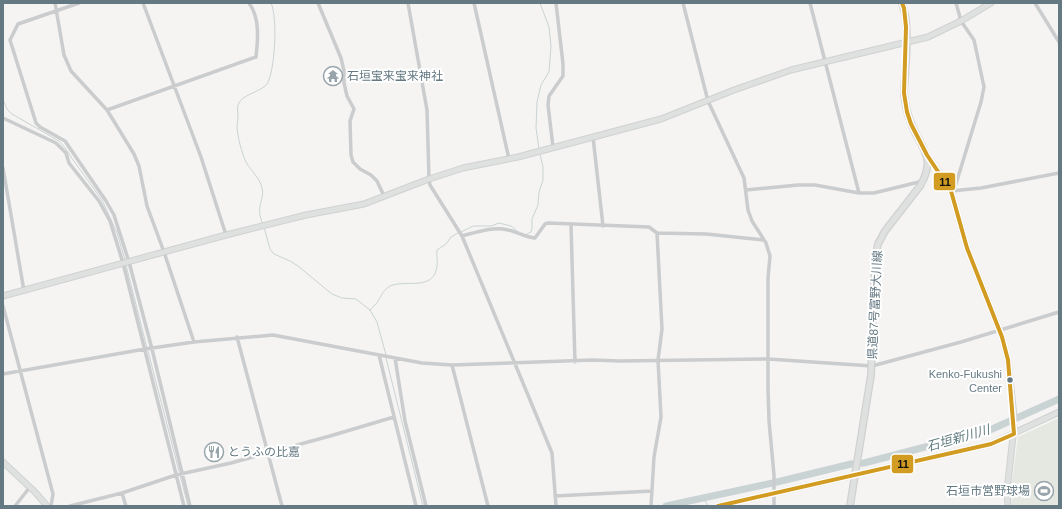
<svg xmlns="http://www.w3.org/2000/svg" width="1062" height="509" font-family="Arial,'Noto Sans JP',sans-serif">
  <rect width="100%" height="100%" fill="#f5f4f3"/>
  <path fill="#e5e7e1" d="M1059,418v88h-47l-1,-15 7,-54z"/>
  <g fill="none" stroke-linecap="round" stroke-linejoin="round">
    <path stroke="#cad3d4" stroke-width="1" d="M3,100l4,9 5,5 47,27 7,8 5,8 31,43 15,33 8,27
      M539,149l-3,-21 1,-26 4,-17 8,-13 2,-26 -2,-19 -9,-24
      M263,224c-3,-6 -4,-12 -3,-18 1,-6 4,-12 2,-18 -2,-10 -11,-17 -16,-26 -4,-8 -9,-27 -9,-36 0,-3 1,-6 1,-9 0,-4 -1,-8 0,-12 2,-10 23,-13 29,-21 8,-13 11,-67 4,-81
      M264,227l6,22 4,5 16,7 8,5 34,28 10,4 14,1 14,11 7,12 9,33
      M461,232l12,-6h18l8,-3 12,3 5,4
      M527,234l4,-2 1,-4v-9l6,-14 1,-13 4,-12v-13l-3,-13
      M126,265l21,83
      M370,310c2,-3 6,-5 8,-9 4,-6 5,-11 12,-15 15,-7 44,6 47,-20 1,-6 -1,-11 0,-16l9,-6 5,-7 7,-4
      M148,351l40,155
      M386,358l37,148
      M703,497l5,9"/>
    <path stroke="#cad3d4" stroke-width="7" d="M666,506l111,-24 74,-18 13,-1 126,-33 69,-31"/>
    <defs>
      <path id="secondary" d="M927,155l12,17 12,19 16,57 35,89 6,23 6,56
        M3,296l223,-61 80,-20 58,-11 65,-25 34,-11 55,-11 143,-38 73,-29 57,-20 137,-33 33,-16 30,-18
        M3,462l32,30 12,14
        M718,506l273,-62 68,-32
        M1008,506l-1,-15 7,-64"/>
      <path id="primary" d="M850,506l21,-131 4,-116 3,-15 7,-13 35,-45c17,-29 1,-37 -9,-63 -4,-9 -6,-20 -7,-30 1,-26 7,-66 -2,-90"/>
    </defs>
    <use href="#secondary" stroke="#d0d2d2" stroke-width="7"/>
    <use href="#primary" stroke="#d1d1d1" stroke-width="8"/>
    <path stroke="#cacccd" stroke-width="3.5" d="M55,3l9,52 7,16 36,39 27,44 5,12 8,40 17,46 30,90
      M79,3l-61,21 -8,16 26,83 4,4 25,14 41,60 8,14 15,47 23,87 38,157
      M143,3l58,154 25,78
      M318,3l23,55 3,13v12l3,13 7,13 -4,12 1,34 2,7 7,7 11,6 6,6 7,15
      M408,3l19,107 2,69 1,6 32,51 90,217 4,53
      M474,3l35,156
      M683,3l25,98 36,77 4,32 4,11 14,22 4,13 -2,22v110l1,33 5,54v31
      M810,3l49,190
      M1035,3l24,39
      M107,110l149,-53c2,-18 4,-39 -7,-54
      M3,118l53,25 10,10 3,10 30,38 11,20 13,42 61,243
      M593,137l10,89
      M553,147l-5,-42 1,-9 14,-20v-12l-7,-61
      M3,168l21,123
      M746,190l52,-5h17l44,8h15l49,-12
      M951,191l4,-4 26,-85 3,-15 -10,-47 -13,-19 -5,-18
      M951,191l30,-3 78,-15
      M571,225l4,137
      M462,236c15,-4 32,-10 46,-6 10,2 17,7 27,8l10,-14 3,-1 101,4 8,6 49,1 58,6
      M3,306l50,188 -2,12
      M237,337l45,169
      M379,355l37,151
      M395,358l10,63 21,85
      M452,365l36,141
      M3,374l142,-25 49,-7 79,-7 149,28 30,2 141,-5 27,1 148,-2 104,7 89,-24 98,-30
      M1014,416v11
      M122,493l4,13
      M555,496l97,-5
      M15,506l15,-19
      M70,506l52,-13 54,-18 55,-12 99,-27 64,-19
      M651,506l3,-49 7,-40 -3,-57 4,-31 -5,-96"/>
    <use href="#secondary" stroke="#dfe0e0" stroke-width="5"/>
    <use href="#primary" stroke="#dfe0e0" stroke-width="5.5"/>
    <defs>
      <path id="bus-1" d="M718,506l273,-62 23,-10 -6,-74 -6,-23 -35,-89 -16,-57 -24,-36 -16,-31 -4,-12 -3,-19 2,-66 -2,-19 -2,-5"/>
    </defs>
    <use href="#bus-1" stroke="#fff" stroke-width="7"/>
    <use href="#bus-1" stroke="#d29b21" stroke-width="4"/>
  </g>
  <defs>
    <symbol id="temple-ring" viewBox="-11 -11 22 22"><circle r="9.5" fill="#fff" stroke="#97a4aa" stroke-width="1.5"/><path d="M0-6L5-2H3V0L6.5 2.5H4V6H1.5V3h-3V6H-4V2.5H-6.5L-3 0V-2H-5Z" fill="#97a4aa"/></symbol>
    <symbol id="restaurant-ring" viewBox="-11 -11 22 22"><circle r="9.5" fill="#fff" stroke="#97a4aa" stroke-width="1.5"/><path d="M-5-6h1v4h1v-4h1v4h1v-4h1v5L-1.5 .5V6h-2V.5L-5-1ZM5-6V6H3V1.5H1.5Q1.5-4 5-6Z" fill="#97a4aa"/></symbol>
    <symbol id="stadium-ring" viewBox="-11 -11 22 22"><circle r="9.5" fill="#fff" stroke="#97a4aa" stroke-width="1.5"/><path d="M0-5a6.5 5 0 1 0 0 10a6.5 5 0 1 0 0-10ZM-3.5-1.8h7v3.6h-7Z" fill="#97a4aa"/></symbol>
  </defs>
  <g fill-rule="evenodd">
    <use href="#temple-ring" x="322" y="65" width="22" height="22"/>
    <use href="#restaurant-ring" x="203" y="441" width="22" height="22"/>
    <use href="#stadium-ring" x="1033" y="480" width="22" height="22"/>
  </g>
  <circle fill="#657983" stroke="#fff" stroke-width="1.5" cx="1010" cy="380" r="3.5"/>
  <g text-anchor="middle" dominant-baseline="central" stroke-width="4" stroke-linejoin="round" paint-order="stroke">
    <g font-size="11" fill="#657983" stroke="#fff" text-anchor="end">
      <text x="1002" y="374">Kenko-Fukushi<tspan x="1002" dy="14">Center</tspan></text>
    </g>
    <g font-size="12" fill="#657983" stroke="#fff" text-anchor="start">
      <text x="347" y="76">石垣宝来宝来神社</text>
      <text x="228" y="452">とうふの比嘉</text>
      <text x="1030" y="491" text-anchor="end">石垣市営野球場</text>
    </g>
    <g font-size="12" fill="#657983" stroke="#fff">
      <text transform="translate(875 305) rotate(-87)">県道87号富野大川線</text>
    </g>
    <g font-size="13" font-style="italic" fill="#617b7f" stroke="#fff">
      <text transform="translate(958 438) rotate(-16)">石垣新川川</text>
    </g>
  </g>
  <g stroke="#fff" stroke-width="1.5">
    <rect x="933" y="172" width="23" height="19" rx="4" fill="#d29b21"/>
    <rect x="891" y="454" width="23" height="20" rx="4" fill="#d29b21"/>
  </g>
  <g font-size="11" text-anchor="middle" font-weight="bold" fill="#111">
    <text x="945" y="186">11</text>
    <text x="903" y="468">11</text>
  </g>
  <rect width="1062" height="509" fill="none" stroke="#657983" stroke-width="8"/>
</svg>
